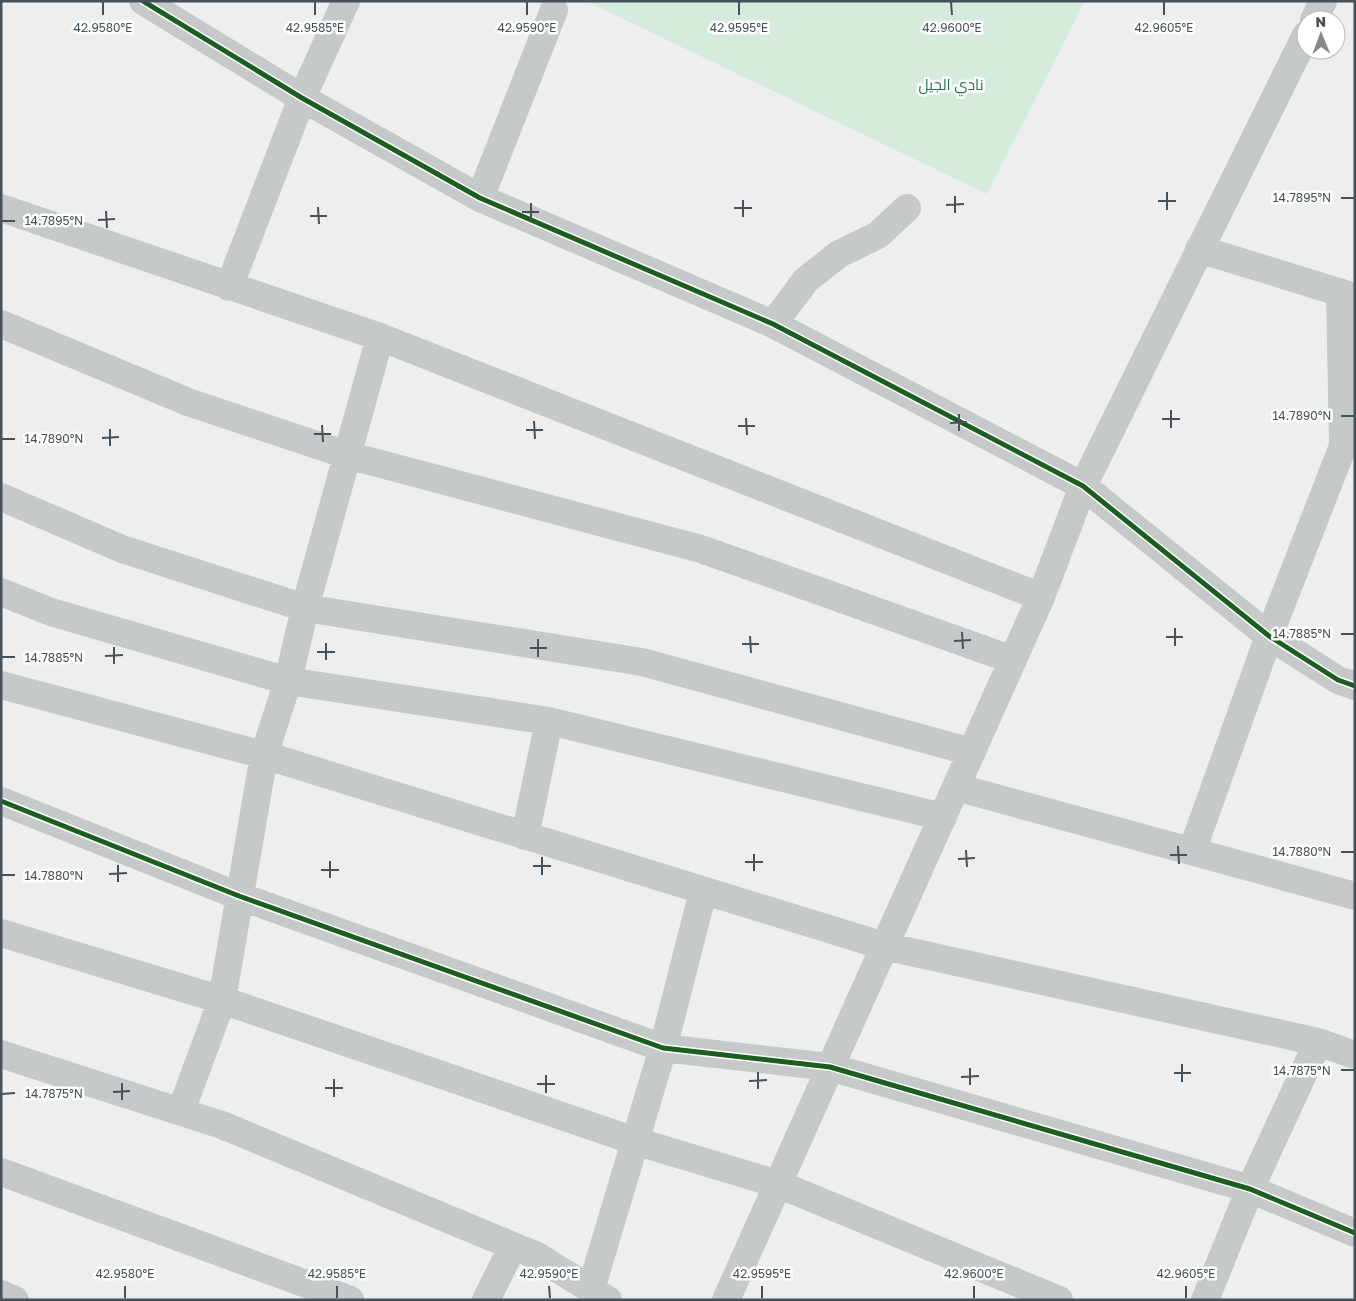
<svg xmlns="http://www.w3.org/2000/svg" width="1356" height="1301" font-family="'Golos Text',Cairo,sans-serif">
  <rect width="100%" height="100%" fill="#efeeee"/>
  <path fill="#d5ecdd" d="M586,1h499l-98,193z"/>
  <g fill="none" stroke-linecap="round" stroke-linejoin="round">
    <path stroke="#c6c9ca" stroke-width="28" d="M143,1l159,97 178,100 293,126 310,162 186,150 69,44 17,6
      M1314,20l9,-19
      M480,198l74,-188
      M1,208l379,129 661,260
      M1199,249l156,48
      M229,287l73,-189 44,-97
      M1,324l187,78 159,53 354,94 312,111
      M773,324l33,-44 33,-26 39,-19 29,-27
      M1,497l121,52 183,59 337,54 330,90
      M1,592l50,20 237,69 261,40 394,96
      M1,685l263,70 620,191 434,96 37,13
      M956,787l399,109
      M1,801l238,95 424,152 167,19 420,122 105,44
      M525,836l24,-115
      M1192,851l77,-215 74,-190 -3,-154
      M1,933l221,67 413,141 143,43 281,116
      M1,1054l221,71 315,131 71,44
      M181,1111l41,-111 42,-245 24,-74 17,-73 75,-271
      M1,1172l349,128
      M591,1289l72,-241 40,-156
      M1,1294l14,6
      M486,1300l27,-54
      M726,1300l315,-703 42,-111 223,-451
      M1205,1300l45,-111 68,-147"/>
    <defs>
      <path id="cycleway" d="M143,1l159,97 178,100 293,126 310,162 186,150 69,44 17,6
        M1,801l238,95 424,152 167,19 420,122 105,44"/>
    </defs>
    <use href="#cycleway" stroke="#fff" stroke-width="8"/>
    <use href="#cycleway" stroke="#1b5e20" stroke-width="5"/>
  </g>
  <path fill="none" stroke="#475159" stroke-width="2" d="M103,2v13M315,2v13M527,2v13M739,2v13M951,2l1,13M1164,2v13M1167,192v18M955,196v17M1341,198h13M743,200v17M1158,201h18M531,203v18M946,205l18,-1M318,207l1,17M734,208h18M106,211l1,17M522,212h17M310,216h17M98,220l17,-1M2,221h13M1171,410v18M959,414v17M1341,416h13M746,418l1,17M1162,419h18M534,421l1,18M950,423l17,-1M322,425l1,17M738,426h17M110,429v17M526,430h17M314,434h17M102,438l17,-1M2,439h13M1175,628v18M962,632l1,17M1341,634h13M750,636l1,17M1166,637h17M538,639v18M954,641l17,-1M326,643v17M742,644h17M114,647v17M530,648h17M317,652h18M105,656l18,-1M2,657h13M1178,846l1,18M966,850l1,17M1341,852h13M754,854v17M1170,855h17M542,857v18M958,859l17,-1M330,861v17M745,862h18M118,865v17M533,866h18M321,870h18M109,874l18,-1M2,875h13M1182,1064v18M970,1068v17M1341,1070h13M758,1072v17M1174,1073h17M546,1075v18M961,1077l18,-1M334,1079v18M749,1081l18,-1M122,1083v17M537,1084h18M325,1088h18M113,1092l17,-1M2,1094l13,-1M125,1286v12M337,1286v12M549,1286l1,12M762,1286v12M974,1286v12M1186,1286v12"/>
  <g text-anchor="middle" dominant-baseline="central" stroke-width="5" stroke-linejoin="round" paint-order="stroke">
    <g font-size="15" fill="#1e7448" stroke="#fff">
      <text x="951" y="84">نادي الجيل</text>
    </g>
  </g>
  <g font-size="12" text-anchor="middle" fill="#475159" stroke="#fff" stroke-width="5" stroke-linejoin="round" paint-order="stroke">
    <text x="103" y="32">42.9580°E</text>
    <text x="315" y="32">42.9585°E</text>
    <text x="527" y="32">42.9590°E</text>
    <text x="739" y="32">42.9595°E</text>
    <text x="952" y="32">42.9600°E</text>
    <text x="1164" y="32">42.9605°E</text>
    <text x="1302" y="202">14.7895°N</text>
    <text x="54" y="225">14.7895°N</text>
    <text x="1302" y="420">14.7890°N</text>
    <text x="54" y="443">14.7890°N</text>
    <text x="1302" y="638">14.7885°N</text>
    <text x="54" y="662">14.7885°N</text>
    <text x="1302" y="856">14.7880°N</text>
    <text x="54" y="880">14.7880°N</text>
    <text x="1302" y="1075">14.7875°N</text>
    <text x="54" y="1098">14.7875°N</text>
    <text x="125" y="1278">42.9580°E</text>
    <text x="337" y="1278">42.9585°E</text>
    <text x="549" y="1278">42.9590°E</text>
    <text x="762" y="1278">42.9595°E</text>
    <text x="974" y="1278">42.9600°E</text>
    <text x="1186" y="1278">42.9605°E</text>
  </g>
  <rect width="1356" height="1301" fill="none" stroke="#475159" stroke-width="5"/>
  <g transform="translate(1321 35) rotate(359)"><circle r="24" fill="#ffffff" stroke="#b5b9bd"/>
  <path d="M0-4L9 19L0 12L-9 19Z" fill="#82888d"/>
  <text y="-8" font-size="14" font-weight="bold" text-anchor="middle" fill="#475159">N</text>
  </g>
</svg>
